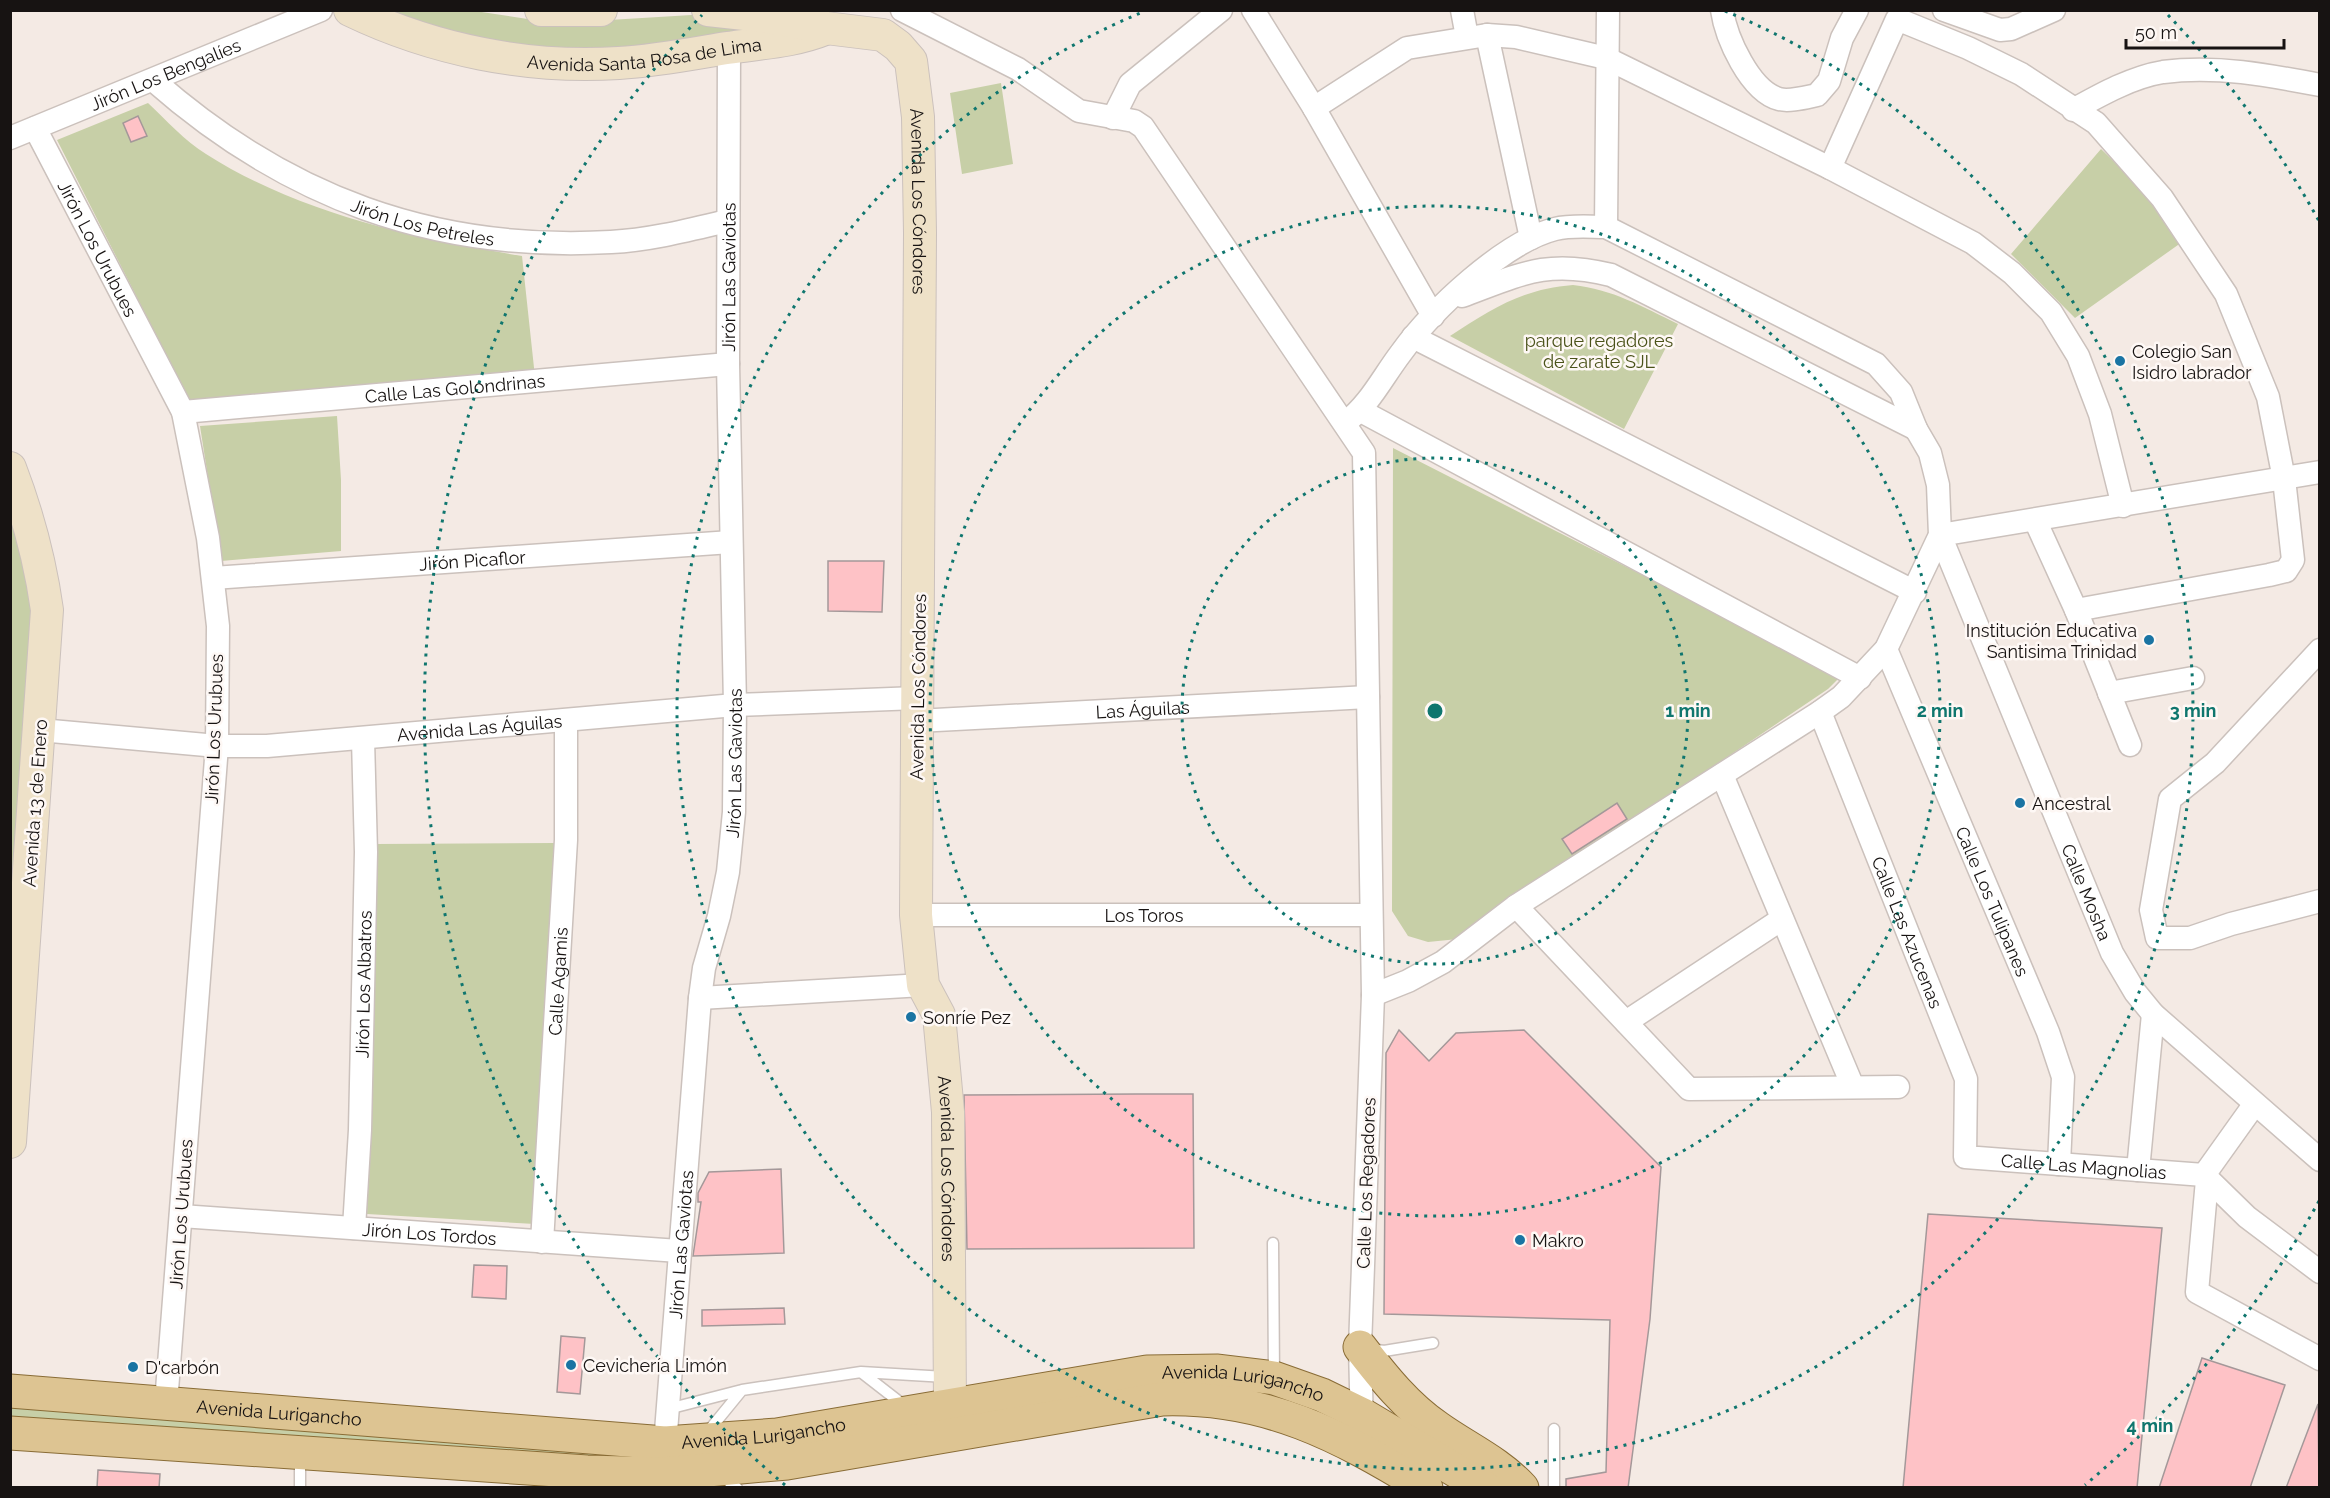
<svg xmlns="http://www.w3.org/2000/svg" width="2330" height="1498" font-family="Raleway,sans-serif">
  <rect width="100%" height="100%" fill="#f4eae4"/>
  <path fill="#c7cfa7" d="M370,11h105l59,9h75l99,-6 81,7 -139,30 -119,2z
    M1001,83l12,81 -51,10 -12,-81z
    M148,103c18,17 37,38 58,51 94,60 208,84 316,102l13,121 -343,29 -135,-266z
    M2101,149l48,46 36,45 -110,78 -64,-64z
    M1573,285c39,4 70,22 105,39l-54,105 -174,-93c42,-27 72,-47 123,-51z
    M337,416l4,64v71l-120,10 -21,-135z
    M1393,448l448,228 -13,13 -370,250 -30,3 -20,-6 -16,-25z
    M11,487l24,116 -24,404z
    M554,843l-19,381 -168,-10 9,-370z
    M10,1402l616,43 4,15 -619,-38z"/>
  <path fill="#fec2c6" stroke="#a49899" stroke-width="1.5" d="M138,116l9,20 -16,6 -8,-19z
    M828,561h56l-2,51 -54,-1z
    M1617,803l10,16 -55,35 -10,-15z
    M1399,1030l30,31 27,-28 68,-3 137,137 -11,152 -22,169h-62v-9l40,-7 4,-152 -226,-6 2,-261z
    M1137,1094h56l1,154 -227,1 -3,-154z
    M781,1169l3,84 -91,3 8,-54h-3v-9l11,-21z
    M1928,1214l234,14 -25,260h-234z
    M474,1265l33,1 -1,33 -34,-2z
    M784,1308l1,16 -83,2v-16z
    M561,1336l24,2 -5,56 -23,-2z
    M2202,1358l83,27 -35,103h-91z
    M2318,1404l1,84h-33z
    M98,1470l62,4 -1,14h-62z"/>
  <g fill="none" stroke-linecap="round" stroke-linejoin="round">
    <defs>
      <path id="service" d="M1273,1243l1,132
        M1371,1349l13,2 49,-8
        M861,1372l45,35
        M668,1409l74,-19 119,-18 85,5
        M1554,1429v59
        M706,1434l36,-44
        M300,1455v33
        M723,1477l14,11"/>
      <g id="minor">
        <path d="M902,10l116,59 61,42 55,10 9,6 221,326 9,542 -13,352 2,80"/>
        <path d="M1253,10l61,98 119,208"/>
        <path d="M1462,10l5,27"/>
        <path d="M1722,10c4,28 28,81 57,89 10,3 28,-2 38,-4l12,-14 13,-43 15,-28"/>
        <path d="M1944,10l56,20 11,-1 43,-19"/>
        <path d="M1487,35l44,203"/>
        <path id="s1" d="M153,80c133,117 280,172 458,162 39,-2 78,-12 116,-21"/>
        <path d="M1314,108l93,-60 80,-13 29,2 90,21 224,110 143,75 39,30 39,39 27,44 22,58 23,92"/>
        <path d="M2073,110c27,-15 59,-33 90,-38 53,-7 105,3 157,13"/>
        <path d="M1113,118l17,-34 91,-74"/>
        <path id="s2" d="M35,128l148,284 25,126 10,88 -1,120 -51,657"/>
        <path id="s3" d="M10,138l311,-128"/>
        <path d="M1830,168l67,-149 71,29 53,26 75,49 66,75 64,96 42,103 16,82 9,81 -7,11 -17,4 -193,35"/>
        <path d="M1606,227l2,-217"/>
        <path d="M1462,296c59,-22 85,-37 149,-21l305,154"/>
        <path d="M1413,337l502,255"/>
        <path d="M1361,411l499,267"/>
        <path id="s4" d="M183,412l545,-48"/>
        <path d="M1345,423c25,-19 37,-45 56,-70 31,-43 103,-111 154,-124 16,-4 35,-2 51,-2l270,137 25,28 15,37 14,24 8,32 2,50 -54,114 -45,48 -21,15 -304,194 -73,56 -35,19 -35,14"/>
        <path d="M2035,520l41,90 54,135"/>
        <path id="s5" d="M1940,535l172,418 23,39 18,22 167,146"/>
        <path d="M1940,535l380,-63"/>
        <path id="s6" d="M213,578l518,-36"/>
        <path id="s7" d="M1886,649l162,383 15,45 -4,87"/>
        <path d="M2320,650l-105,113 -45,36 -19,111 6,28h33l41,-14 89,-23"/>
        <path d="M2109,693l84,-15"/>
        <path id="s8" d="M1820,712l146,367 -1,78 239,18"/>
        <path id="s9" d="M917,721l451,-24"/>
        <path id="s10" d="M40,730l177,16h50l468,-41 182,-7"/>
        <path d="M1722,775l131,312"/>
        <path d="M1516,906l173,183 209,-2"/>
        <path id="s11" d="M916,915h455"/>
        <path d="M700,998l223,-13"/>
        <path d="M1626,1022l156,-103"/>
        <path d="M2138,1170l15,-156"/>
        <path d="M2204,1175l43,42 73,55"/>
        <path d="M2204,1175l50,-70"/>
        <path d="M2207,1180l-10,112 123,67"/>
        <path id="s12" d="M181,1216l498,35"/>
        <path id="s13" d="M354,1228l6,-98 6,-278 -3,-113"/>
        <path id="s14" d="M542,1242l24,-402v-119"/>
        <path id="s15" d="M664,1457l36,-459 4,-30 15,-52 9,-44 6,-60 1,-107 -7,-341 1,-316"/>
      </g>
      <g id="secondary">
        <path id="s16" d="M350,10c83,40 178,59 269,53 37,-2 72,-9 108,-15 33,-5 66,-6 98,-19"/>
        <path d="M541,10h60"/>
        <path id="s17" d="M708,10l55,6 63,12 57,7 15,11 13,15 7,56 2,116 -4,682 7,70 16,30 9,97 2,293"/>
        <path d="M10,468c18,47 30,92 37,142l-37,532"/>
      </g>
      <g id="primary">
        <path d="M1360,1347c23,30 47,60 78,81 28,20 60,34 84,60"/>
        <path id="s18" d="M10,1391l655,52 112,-8 370,-63 71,-1 56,7 48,17 39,19 124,74"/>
        <path d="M10,1433l577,39 76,2 124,-11 375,-64c104,-3 178,36 264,89"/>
      </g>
    </defs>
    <use href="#service" stroke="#cbc1bc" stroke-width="13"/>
    <use href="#minor" stroke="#cbc1bc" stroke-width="25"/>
    <use href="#secondary" stroke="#cbc1bc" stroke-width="34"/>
    <use href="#primary" stroke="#896c36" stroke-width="35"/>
    <use href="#service" stroke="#fff" stroke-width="10"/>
    <use href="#minor" stroke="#fff" stroke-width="22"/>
    <use href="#secondary" stroke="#eee1c8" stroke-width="32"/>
    <use href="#primary" stroke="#ddc492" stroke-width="33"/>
  </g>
  <g fill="none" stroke="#0f766e" stroke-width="3" stroke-dasharray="3 6">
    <circle cx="1435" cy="711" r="253"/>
    <circle cx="1435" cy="711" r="505"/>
    <path d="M1725 11A758 758 0 1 1 1145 11"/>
    <path d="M2319 1201A1011 1011 0 0 1 2085 1485M785 1485A1011 1011 0 0 1 702 15M2168 15A1011 1011 0 0 1 2319 221"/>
  </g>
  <g fill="#1a74a3" stroke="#fef8f5" stroke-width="2">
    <circle cx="2120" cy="361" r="6"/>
    <circle cx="2149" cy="640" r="6"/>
    <circle cx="2020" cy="803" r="6"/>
    <circle cx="911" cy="1017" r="6"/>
    <circle cx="1520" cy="1240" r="6"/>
    <circle cx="571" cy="1365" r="6"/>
    <circle cx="133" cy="1367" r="6"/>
  </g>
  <g text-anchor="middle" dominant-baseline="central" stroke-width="5" stroke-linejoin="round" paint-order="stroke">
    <g font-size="18" fill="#171312" stroke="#fef8f5">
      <text stroke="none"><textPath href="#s16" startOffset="303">Avenida Santa Rosa de Lima</textPath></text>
      <text stroke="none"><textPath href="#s3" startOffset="168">Jirón Los Bengalíes</textPath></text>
      <text stroke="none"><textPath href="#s17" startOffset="356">Avenida Los Cóndores</textPath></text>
      <text stroke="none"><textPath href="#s1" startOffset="309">Jirón Los Petreles</textPath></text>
      <text stroke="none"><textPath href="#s2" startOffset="136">Jirón Los Urubues</textPath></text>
      <text stroke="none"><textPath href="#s15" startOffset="1185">Jirón Las Gaviotas</textPath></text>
      <text stroke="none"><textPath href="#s4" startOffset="273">Calle Las Golondrinas</textPath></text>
      <text stroke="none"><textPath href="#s6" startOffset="260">Jirón Picaflor</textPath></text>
      <text transform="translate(918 687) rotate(-89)">Avenida Los Cóndores</text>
      <text stroke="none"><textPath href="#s9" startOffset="226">Las Águilas</textPath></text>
      <text transform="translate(214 729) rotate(-88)">Jirón Los Urubues</text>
      <text stroke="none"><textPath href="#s10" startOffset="441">Avenida Las Águilas</textPath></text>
      <text stroke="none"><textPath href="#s15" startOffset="699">Jirón Las Gaviotas</textPath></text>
      <text transform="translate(35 803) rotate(-86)">Avenida 13 de Enero</text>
      <text stroke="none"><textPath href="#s5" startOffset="386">Calle Mosha</textPath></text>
      <text stroke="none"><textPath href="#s7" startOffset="274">Calle Los Tulipanes</textPath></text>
      <text stroke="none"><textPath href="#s11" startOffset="228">Los Toros</textPath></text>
      <text stroke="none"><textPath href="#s8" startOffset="237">Calle Las Azucenas</textPath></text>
      <text stroke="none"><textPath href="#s14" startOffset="261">Calle Agamis</textPath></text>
      <text stroke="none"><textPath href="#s13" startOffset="244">Jirón Los Albatros</textPath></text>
      <text stroke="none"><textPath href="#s8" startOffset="592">Calle Las Magnolias</textPath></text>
      <text stroke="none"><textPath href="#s17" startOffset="1328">Avenida Los Cóndores</textPath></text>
      <text transform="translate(1366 1183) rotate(-88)">Calle Los Regadores</text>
      <text transform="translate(181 1214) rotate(-86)">Jirón Los Urubues</text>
      <text stroke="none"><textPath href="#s12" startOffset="249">Jirón Los Tordos</textPath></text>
      <text stroke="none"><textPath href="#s15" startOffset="213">Jirón Las Gaviotas</textPath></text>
      <text stroke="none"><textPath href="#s18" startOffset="1242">Avenida Lurigancho</textPath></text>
      <text stroke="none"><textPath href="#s18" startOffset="270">Avenida Lurigancho</textPath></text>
      <text stroke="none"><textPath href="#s18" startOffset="756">Avenida Lurigancho</textPath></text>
    </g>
    <g font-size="18" fill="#4a5219" stroke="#fef8f5">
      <text x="1599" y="340">parque regadores<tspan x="1599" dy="21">de zarate SJL</tspan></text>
    </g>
    <g font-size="18" fill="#171312" stroke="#fef8f5" text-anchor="start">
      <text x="2132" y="351">Colegio San<tspan x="2132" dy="21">Isidro labrador</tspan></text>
      <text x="2137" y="630" text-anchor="end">Institución Educativa<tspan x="2137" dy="21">Santisima Trinidad</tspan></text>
      <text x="2032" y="803">Ancestral</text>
      <text x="923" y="1017">Sonríe Pez</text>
      <text x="1532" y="1240">Makro</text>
      <text x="583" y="1365">Cevichería Limón</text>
      <text x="145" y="1367">D'carbón</text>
    </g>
  </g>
  <circle cx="1435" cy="711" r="9" fill="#0f766e" stroke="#fef8f5" stroke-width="3"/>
  <g font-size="18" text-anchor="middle" font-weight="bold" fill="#0f766e" stroke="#fef8f5" stroke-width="5" stroke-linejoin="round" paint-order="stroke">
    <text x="1688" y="717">1 min</text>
    <text x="1940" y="717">2 min</text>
    <text x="2193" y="717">3 min</text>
    <text x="2150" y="1432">4 min</text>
  </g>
  <rect width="2330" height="1498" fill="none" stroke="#171312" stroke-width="24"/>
  <path d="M2126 39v9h158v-9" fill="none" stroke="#171312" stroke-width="3"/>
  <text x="2135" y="39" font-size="18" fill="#171312" stroke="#fef8f5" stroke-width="4.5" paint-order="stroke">50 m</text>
</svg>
